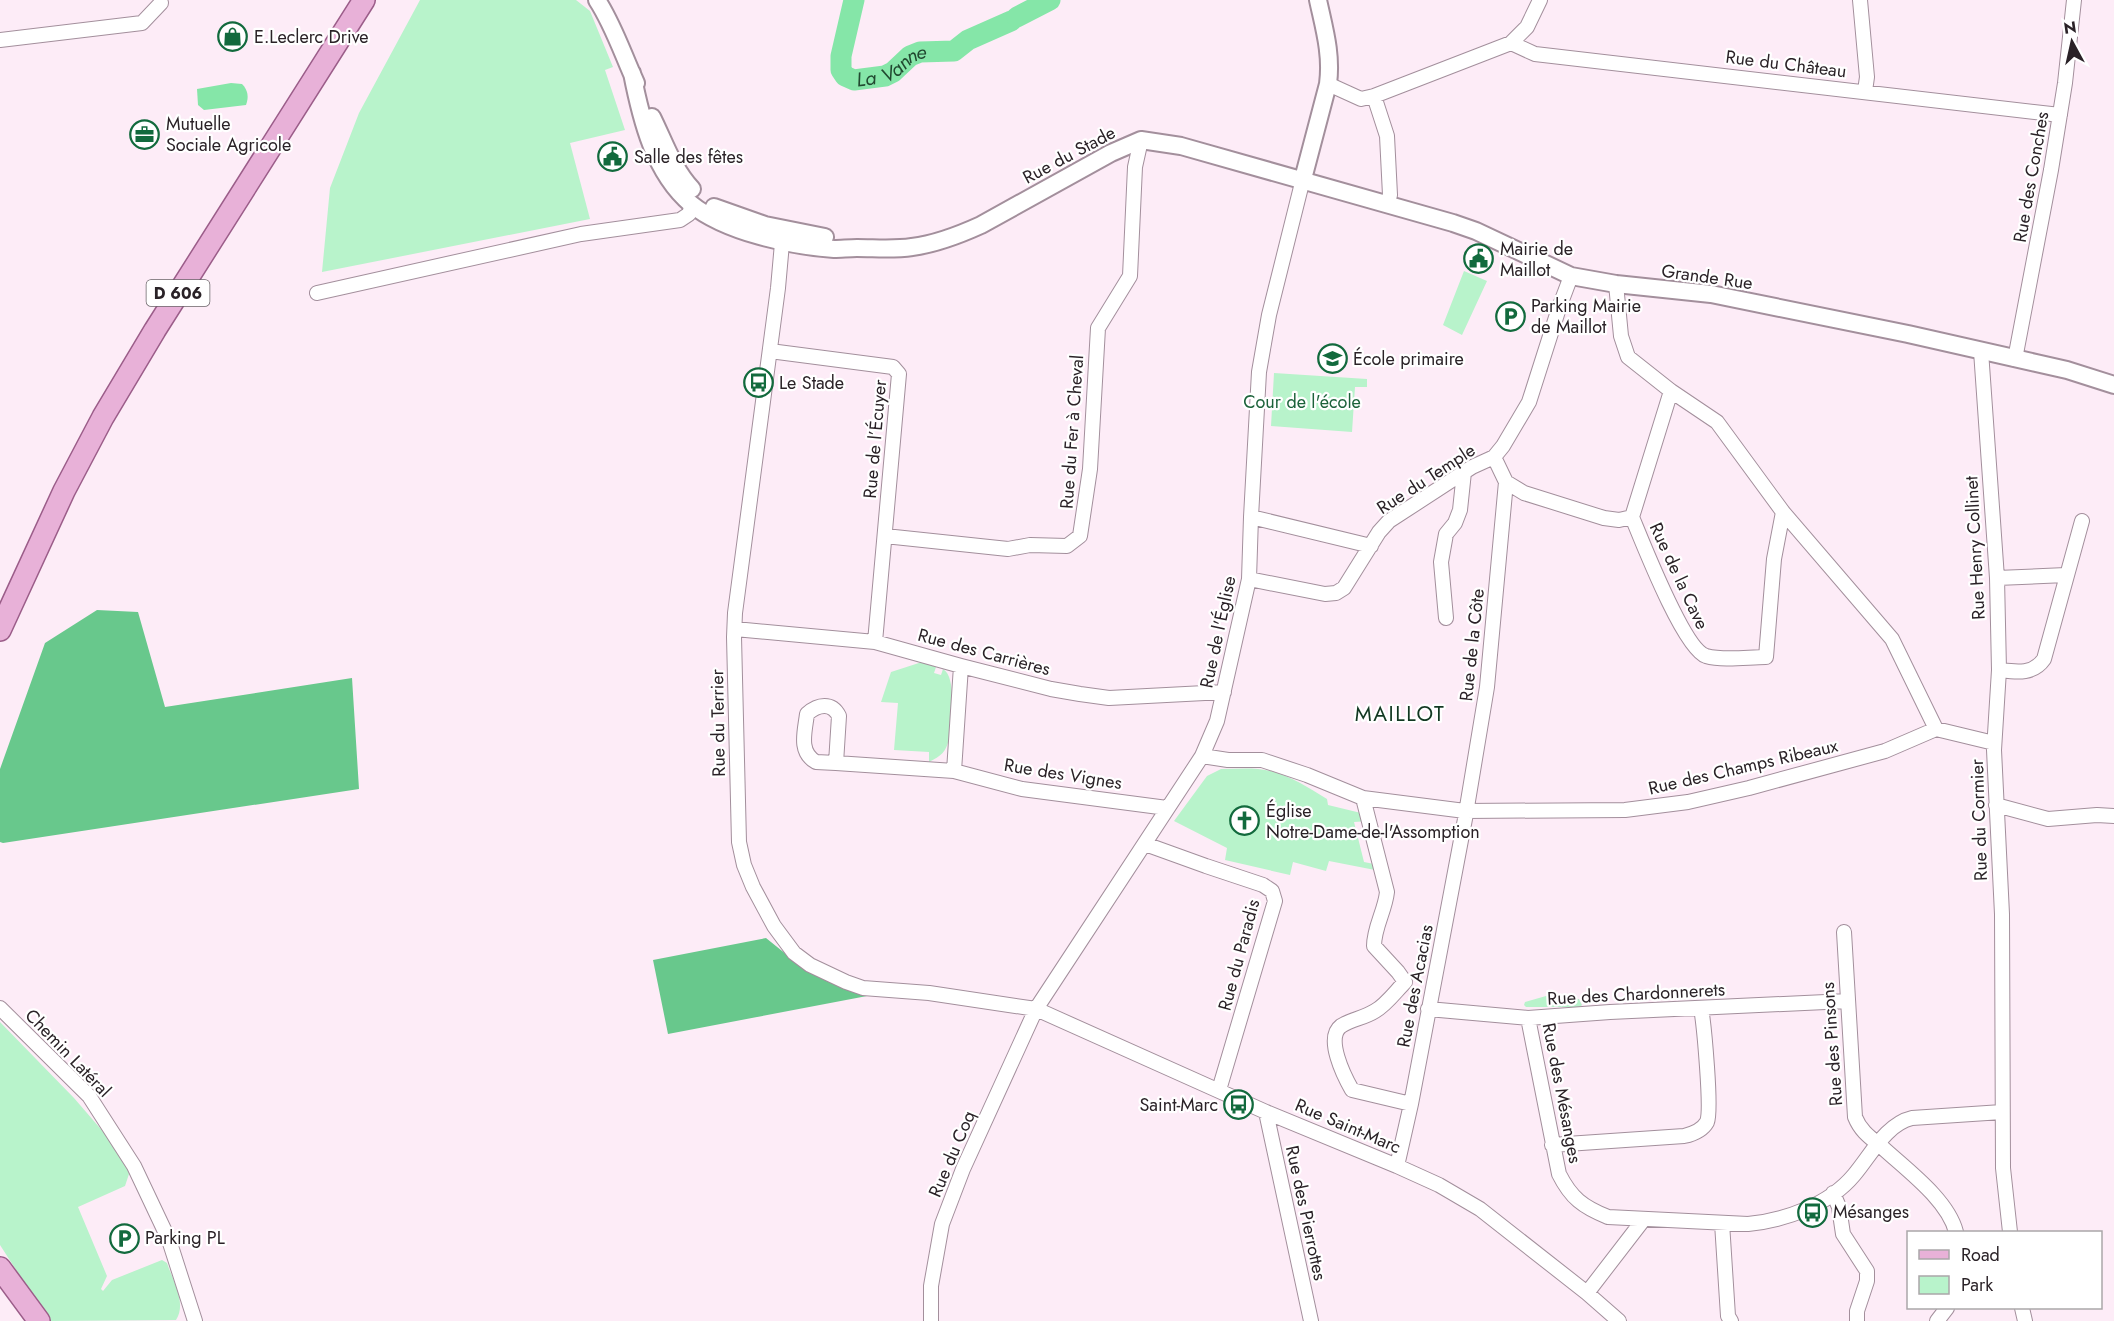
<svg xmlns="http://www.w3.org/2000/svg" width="2114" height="1321" font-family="Jost,sans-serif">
  <rect width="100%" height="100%" fill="#fdecf7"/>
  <path fill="#b8f3cb" d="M420,0h156l14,11 23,56 -8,3 20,60 -55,13 20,76 -268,53 8,-84 29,-75z
    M1464,271l23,10 -25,54 -19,-10z
    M1274,373l93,6v8h-12l-3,45 -81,-6z
    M922,662l14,5 -2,6 7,2 2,-6c15,9 7,54 6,70 -3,13 -8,17 -20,23v-10l-35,-2 4,-47 -17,-1 10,-30z
    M1221,769c12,0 25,-1 37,0 26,2 47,17 69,30l1,6 33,8 8,8 -15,1 10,40 10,2 1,6 -46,-9 -3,10 -33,-9 -3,13 -65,-15 2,-12 -53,-27 33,-45z
    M1546,996l33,3 3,6 -2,2h-54l-2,-2 1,-3z
    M0,1022l74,76 38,44 14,22 3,10 -4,12 -47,21 29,69 -6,13 2,2 9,-11 50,-20 5,3c6,18 20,40 9,57l-127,1 -49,-76z"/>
  <path fill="#68c88c" d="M97,610l41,2 27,95 187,-29 7,111 -356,54 -3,-1v-73l45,-126z
    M766,938l26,21 75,37 -199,38 -15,-74z"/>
  <path fill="#85e6a8" d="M231,83l11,1c6,6 7,13 4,21l-42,5 -6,-5 -1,-16z"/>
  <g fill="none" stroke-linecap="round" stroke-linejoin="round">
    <g stroke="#85e6a8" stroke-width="21">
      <path id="s1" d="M854,0l-13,56v14l4,6 9,4 31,-4 8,-4 17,-16 10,-4 34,-1 14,-11 43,-19"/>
      <path d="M1017,17l33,-17"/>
    </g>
    <defs>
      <path id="minor" d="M1860,0l7,77 -2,14
        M0,40l142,-17 19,-20
        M1511,43l24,11 525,61
        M1328,84l33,15 13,-3 137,-53 16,-16 13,-27
        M1374,96l13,40 3,59 -3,9
        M783,232l-5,56 -43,325 -1,24 5,205 5,23 9,22 21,39 20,27 16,12 36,17 17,6 66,5 107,16 230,103 131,54 42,19 41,24 107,84 32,28
        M1616,284l5,52 7,21 43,34 46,31 66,90 109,127 44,90 58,14
        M317,293l264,-59 99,-14 9,-6 3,-9
        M770,351l123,16 6,7 -24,268
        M1981,351l16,227 2,92 -5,80 8,164 1,254 7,64
        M2015,359l36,-189 14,-87 9,-83
        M1494,457l12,25 18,11 80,25 15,2 13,-3 39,-126
        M1251,517l120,29
        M1632,517c10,24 52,132 74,139 18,5 42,1 60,1l8,-98 9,-47
        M885,536l123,13 22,-4 37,1 13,-10 10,-67 8,-141 32,-52 5,-109 6,-27
        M1997,578l69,-3
        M1249,579l76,15 11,-1 8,-5 35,-56 10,-11 83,-54 22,-10 9,-11 26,-44 30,-94 12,-32
        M1446,618l-5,-56 5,-28 9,-11 5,-13 4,-38
        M735,629l140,13 86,24 90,23 29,5 29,4 115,-6
        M1999,670c17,2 34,5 45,-11l38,-138
        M1202,756l26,4h34l45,15 56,23 102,13 160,-1 63,-8 61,-14 136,-37 51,-22
        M836,763l-20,-1c-18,-10 -11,-31 -9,-48 11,-10 25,-12 32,2l-3,47 118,8 68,18 145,19
        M954,771l7,-105
        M1363,798l24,94c-2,19 -13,35 -13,54l24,26 7,10c-9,9 -19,23 -30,29 -11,7 -23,8 -34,15 -16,12 3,50 11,64l59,14
        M1996,805l52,14 49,-4 17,1
        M1145,844l61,22 57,19 9,6 3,10 -56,189
        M1844,932l11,185c6,15 16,21 28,31 24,22 65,52 73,84
        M0,1008l89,88 45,70 35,74 26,81
        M1428,1009l100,9 82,-6 237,-11
        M1528,1018l31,156c12,24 24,33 49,43l140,7c38,-4 81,-19 106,-49 17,-20 32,-51 58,-57l90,-6
        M1266,1112l45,209
        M1552,1145l132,-9c9,-2 18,-5 23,-14 5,-12 -3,-97 -6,-114
        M1397,1166l14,-62 54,-285 22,-132 19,-205
        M1833,1193l6,14 4,27 24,37v10l-10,30v10
        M1722,1223l6,93 3,5
        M1587,1293l57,-74
        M2022,1308l3,13
        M931,1321v-35l11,-62 21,-55 73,-160 166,-253 15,-35 32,-142 2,-62 8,-145 10,-57 34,-136
        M1937,1321l10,-13"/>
      <path id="tertiary" d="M597,0c17,26 26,55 39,83
        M632,73c9,46 22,100 59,131 34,28 100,42 143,45 7,0 15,-1 23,-1 18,0 36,2 55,-1 24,-3 47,-12 69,-22l130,-72 30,-13 40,6 272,77 23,8 95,45 45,8 95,10 197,40 128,29 31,7 47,15
        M652,117c12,24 21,52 40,72
        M1303,179l25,-95c4,-30 -4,-56 -10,-84
        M714,207l51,18 60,12"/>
      <path id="primary" d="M0,630l64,-139 39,-74 52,-87 209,-330
        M0,1268l39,53"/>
    </defs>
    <use href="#minor" stroke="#a38f9c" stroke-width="16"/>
    <use href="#tertiary" stroke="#a38f9c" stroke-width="20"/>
    <use href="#primary" stroke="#9b5d89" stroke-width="24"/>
    <use href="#minor" stroke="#fff" stroke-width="14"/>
    <use href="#tertiary" stroke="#fff" stroke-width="16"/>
    <use href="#primary" stroke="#e8b1d8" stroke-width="21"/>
  </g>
  <defs>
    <symbol id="shop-ring" viewBox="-11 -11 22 22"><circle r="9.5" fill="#fff" stroke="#126a3d" stroke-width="1.5"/><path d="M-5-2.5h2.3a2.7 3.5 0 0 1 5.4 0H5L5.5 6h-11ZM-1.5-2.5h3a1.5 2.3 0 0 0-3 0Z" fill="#126a3d"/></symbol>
    <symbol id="office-ring" viewBox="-11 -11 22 22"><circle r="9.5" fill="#fff" stroke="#126a3d" stroke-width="1.5"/><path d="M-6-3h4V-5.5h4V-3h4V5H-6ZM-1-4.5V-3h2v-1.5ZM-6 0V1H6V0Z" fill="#126a3d"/></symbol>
    <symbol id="civic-ring" viewBox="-11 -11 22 22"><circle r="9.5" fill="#fff" stroke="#126a3d" stroke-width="1.5"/><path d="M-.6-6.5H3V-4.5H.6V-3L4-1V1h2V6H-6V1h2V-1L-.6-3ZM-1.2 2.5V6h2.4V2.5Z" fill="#126a3d"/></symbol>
    <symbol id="parking-ring" viewBox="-11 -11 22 22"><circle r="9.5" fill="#fff" stroke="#126a3d" stroke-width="1.5"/><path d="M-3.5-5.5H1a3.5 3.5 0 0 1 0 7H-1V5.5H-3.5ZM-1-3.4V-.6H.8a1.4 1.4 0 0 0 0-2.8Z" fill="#126a3d"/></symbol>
    <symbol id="school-ring" viewBox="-11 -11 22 22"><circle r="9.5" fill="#fff" stroke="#126a3d" stroke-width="1.5"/><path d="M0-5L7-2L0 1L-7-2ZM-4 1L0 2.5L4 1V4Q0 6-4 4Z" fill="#126a3d"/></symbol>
    <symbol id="bus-ring" viewBox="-11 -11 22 22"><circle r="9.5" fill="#fff" stroke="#126a3d" stroke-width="1.5"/><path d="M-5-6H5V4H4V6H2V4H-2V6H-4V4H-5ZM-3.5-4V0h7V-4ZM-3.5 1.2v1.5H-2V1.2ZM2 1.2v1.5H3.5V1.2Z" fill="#126a3d"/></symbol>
    <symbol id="church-ring" viewBox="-11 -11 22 22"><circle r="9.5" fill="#fff" stroke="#126a3d" stroke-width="1.5"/><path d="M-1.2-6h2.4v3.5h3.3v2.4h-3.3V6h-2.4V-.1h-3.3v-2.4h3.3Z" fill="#126a3d"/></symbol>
  </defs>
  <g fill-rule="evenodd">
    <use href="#shop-ring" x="216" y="20" width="33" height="33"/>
    <use href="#office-ring" x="128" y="118" width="33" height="33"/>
    <use href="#civic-ring" x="596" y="140" width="33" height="33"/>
    <use href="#civic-ring" x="1462" y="242" width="33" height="33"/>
    <use href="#parking-ring" x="1494" y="300" width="33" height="33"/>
    <use href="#school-ring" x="1316" y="342" width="33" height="33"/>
    <use href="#bus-ring" x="742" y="366" width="33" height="33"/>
    <use href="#church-ring" x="1228" y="804" width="33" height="33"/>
    <use href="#bus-ring" x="1222" y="1088" width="33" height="33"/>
    <use href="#bus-ring" x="1796" y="1196" width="33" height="33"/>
    <use href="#parking-ring" x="108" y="1222" width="33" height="33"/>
  </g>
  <g text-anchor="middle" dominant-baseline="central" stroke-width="4.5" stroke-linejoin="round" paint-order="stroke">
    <rect fill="#fff" stroke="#6a6468" stroke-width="1.5" x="146.5" y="280" width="63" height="26" rx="4.5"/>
    <g font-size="16" font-weight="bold" fill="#2a2227">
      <text x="178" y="293">D 606</text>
    </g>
    <g font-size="18" fill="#2a2227" stroke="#fff" text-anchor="start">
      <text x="254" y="37">E.Leclerc Drive</text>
      <text x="166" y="124">Mutuelle<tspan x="166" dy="21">Sociale Agricole</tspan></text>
      <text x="634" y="157">Salle des fêtes</text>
      <text x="1500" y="249">Mairie de<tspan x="1500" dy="21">Maillot</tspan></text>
      <text x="1531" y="306">Parking Mairie<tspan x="1531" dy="21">de Maillot</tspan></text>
      <text x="1353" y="359">École primaire</text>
      <text x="779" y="383">Le Stade</text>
      <text x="1266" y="811">Église<tspan x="1266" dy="21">Notre-Dame-de-l'Assomption</tspan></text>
      <text x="1218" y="1105" text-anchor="end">Saint-Marc</text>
      <text x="1833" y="1212">Mésanges</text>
      <text x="145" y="1238">Parking PL</text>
    </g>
    <g font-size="18" fill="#2a2227" stroke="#fff">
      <text transform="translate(1786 64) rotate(7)">Rue du Château</text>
      <text transform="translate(1069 155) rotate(-28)">Rue du Stade</text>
      <text transform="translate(2031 177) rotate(-80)">Rue des Conches</text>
      <text transform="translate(1707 277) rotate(8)">Grande Rue</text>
      <text transform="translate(1072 432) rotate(-86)">Rue du Fer à Cheval</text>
      <text transform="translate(875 439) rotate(-85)">Rue de l’Écuyer</text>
      <text transform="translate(1426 479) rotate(-33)">Rue du Temple</text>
      <text transform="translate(1975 548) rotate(-93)">Rue Henry Collinet</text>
      <text transform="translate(1679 576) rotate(65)">Rue de la Cave</text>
      <text transform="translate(1218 632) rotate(-78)">Rue de l'Église</text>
      <text transform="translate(1472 645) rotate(-84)">Rue de la Côte</text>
      <text transform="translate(984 652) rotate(15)">Rue des Carrières</text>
      <text transform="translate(718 723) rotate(-91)">Rue du Terrier</text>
      <text transform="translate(1743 767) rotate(-13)">Rue des Champs Ribeaux</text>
      <text transform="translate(1063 774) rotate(9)">Rue des Vignes</text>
      <text transform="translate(1979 820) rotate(-92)">Rue du Cormier</text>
      <text transform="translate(1239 955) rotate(-75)">Rue du Paradis</text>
      <text transform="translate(1415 986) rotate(-79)">Rue des Acacias</text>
      <text transform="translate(1636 994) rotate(-3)">Rue des Chardonnerets</text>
      <text transform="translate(1832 1044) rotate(-94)">Rue des Pinsons</text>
      <text transform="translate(68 1053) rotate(46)">Chemin Latéral</text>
      <text transform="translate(1562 1093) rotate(79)">Rue des Mésanges</text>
      <text transform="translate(1348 1126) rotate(23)">Rue Saint-Marc</text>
      <text transform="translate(952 1154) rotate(-67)">Rue du Coq</text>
      <text transform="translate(1306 1213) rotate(78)">Rue des Pierrottes</text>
    </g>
    <g font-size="18" fill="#1c623a" stroke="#fff">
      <text x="1302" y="402">Cour de l'école</text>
    </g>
    <g font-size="20" font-style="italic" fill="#214930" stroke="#fff">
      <text stroke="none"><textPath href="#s1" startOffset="130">La Vanne</textPath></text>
    </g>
    <g font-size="21" letter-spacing="1.5" fill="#123822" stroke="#fff">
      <text x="1400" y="714">MAILLOT</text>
    </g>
  </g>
  <rect x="1907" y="1231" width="195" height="78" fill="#ffffff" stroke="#aaa7a9" stroke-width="1.5"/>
  <rect x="1919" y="1250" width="30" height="9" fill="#e8b1d8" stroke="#aaa7a9" stroke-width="1.5"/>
  <text x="1961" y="1261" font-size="18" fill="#2a2227">Road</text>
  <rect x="1919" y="1276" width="30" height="18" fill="#b8f3cb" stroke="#aaa7a9" stroke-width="1.5"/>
  <text x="1961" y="1291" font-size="18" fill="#2a2227">Park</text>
  <g transform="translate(2072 42) rotate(352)" stroke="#ffffff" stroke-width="4.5" paint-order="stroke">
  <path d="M0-4.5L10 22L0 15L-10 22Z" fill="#2a2227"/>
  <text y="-9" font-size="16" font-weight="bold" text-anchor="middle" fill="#2a2227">N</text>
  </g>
</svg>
